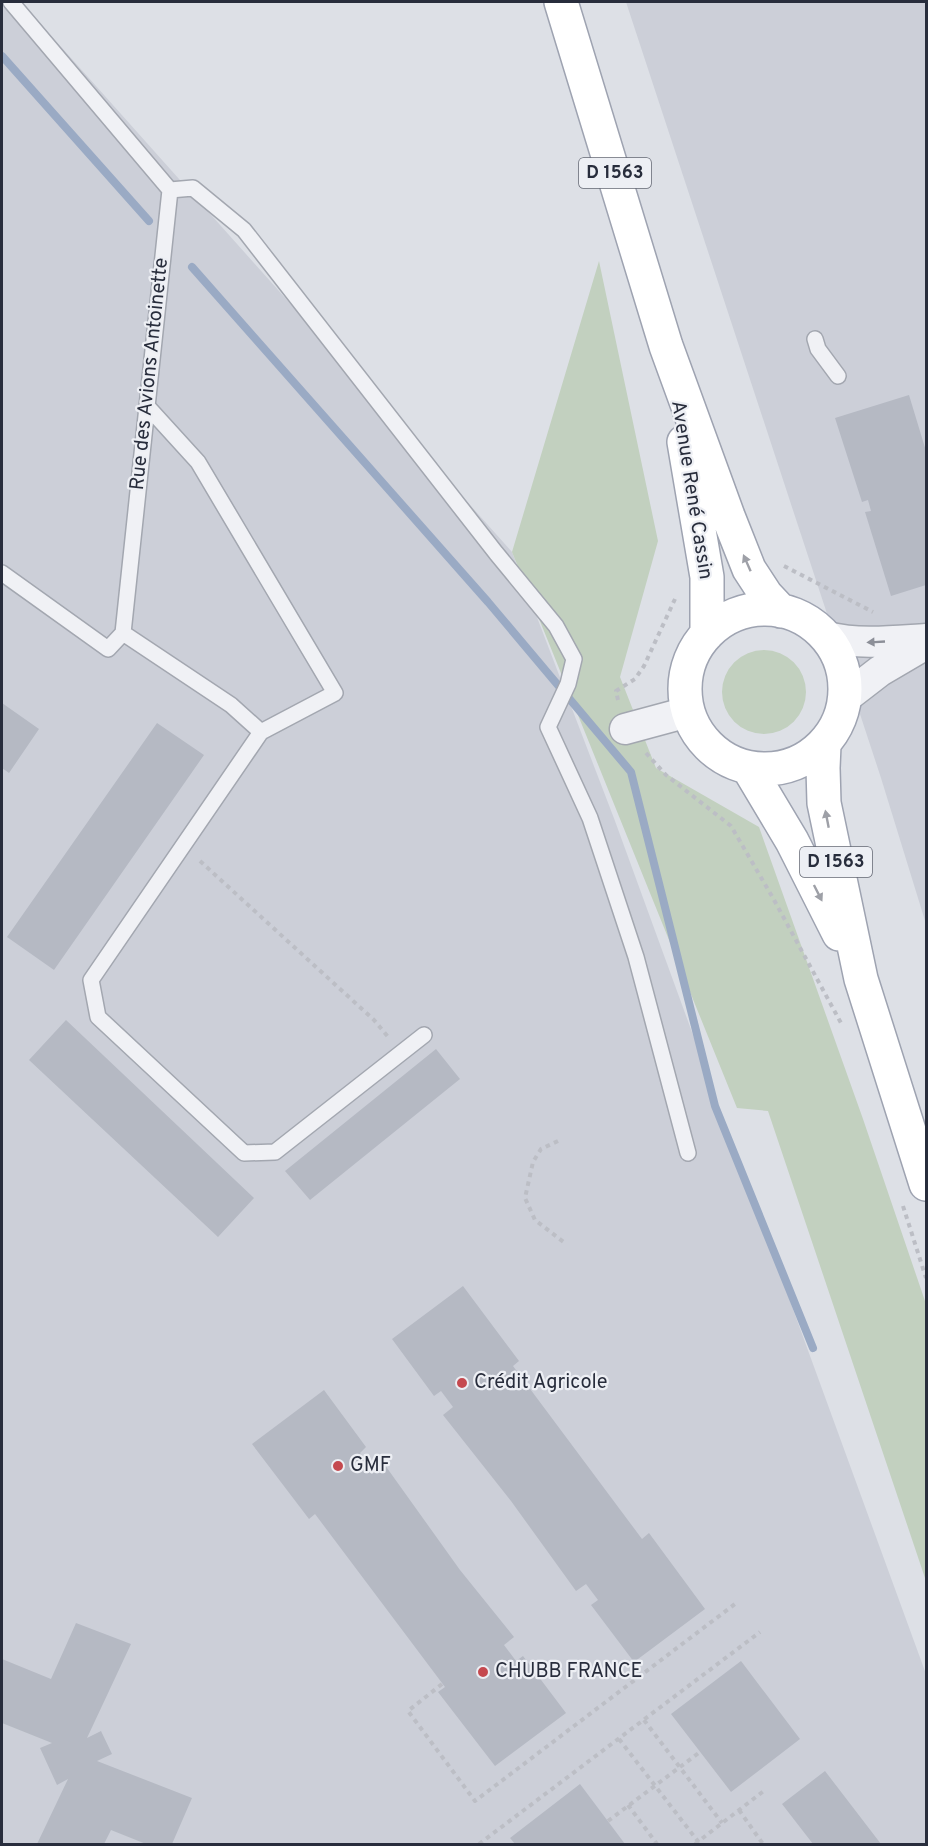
<svg xmlns="http://www.w3.org/2000/svg" width="928" height="1846" font-family="Overpass,sans-serif">
  <rect width="100%" height="100%" fill="#dde0e6"/>
  <path fill="#cccfd8" d="M2,2h19l491,550 103,269 311,853v170h-924z
    M626,2h300v922l-45,-146z"/>
  <path fill="#c2d0bf" d="M599,261l59,280 -38,136 36,91 103,59 104,292 63,185v277l-158,-470 -31,-3 -225,-556z
    M722 692a42 42 0 1 1 84 0a42 42 0 1 1-84 0Z"/>
  <g fill="none" stroke-linecap="round" stroke-linejoin="round">
    <path stroke="#9aaac4" stroke-width="8" d="M2,56l147,165
      M192,267l296,335 143,170 84,334 98,242"/>
  </g>
  <path fill="#b5b9c3" d="M909,395l17,56v134l-35,11 -26,-84 6,-1 -3,-11 -6,2 -27,-84z
    M2,703l37,26 -30,44 -7,-5z
    M157,723l47,32 -150,215 -47,-33z
    M66,1020l188,178 -36,39 -189,-177z
    M436,1049l24,30 -150,121 -25,-29z
    M463,1286l56,75 -6,5 129,173 7,-6 56,76 -71,53 -43,-57 7,-5 -12,-16 -10,7 -65,-90 -68,-86 10,-8 -12,-16 -7,5 -42,-57z
    M324,1390l42,57 -6,6 12,16 10,-8 78,109 54,67 -10,8 12,16 7,-5 43,57 -71,53 -57,-74 7,-5 -130,-173 -6,5 -57,-75z
    M76,1623l55,21 -44,94 14,-7 11,23 -15,7 95,37 -20,46h-26l-35,-14 -7,14h-67l31,-65 -11,6 -17,-37 12,-5 -50,-20v-64l49,20z
    M741,1661l59,78 -69,53 -60,-78z
    M825,1771l56,73h-68l-31,-40z
    M580,1784l45,60h-110l-5,-6z"/>
  <g fill="none" stroke-linecap="round" stroke-linejoin="round">
    <defs>
      <path id="lane" d="M11,2l159,188 -47,443 108,72 30,27
        M170,190l23,-2 51,42 252,323 60,73 18,33 -6,25 -20,43 42,91 46,139 52,196
        M815,339l3,10 20,27
        M147,406l51,56 137,231 -74,39 -170,248 7,37 146,136 31,-1 149,-117
        M2,573l106,76 15,-16"/>
      <path id="street" d="M827,637c33,8 66,4 99,2
        M845,698l35,-27 46,-27
        M625,729l63,-17"/>
      <path id="primary" d="M561,2l105,344 62,170 21,53 17,26 15,16
        M684,442l23,135v57
        M685 689a80 80 0 1 1 160 0a80 80 0 1 1-160 0Z
        M824,745l-1,23 1,35 37,176 65,205
        M749,769l43,72 47,93"/>
    </defs>
    <use href="#lane" stroke="#a3a7b0" stroke-width="18"/>
    <use href="#street" stroke="#a3a7b0" stroke-width="33"/>
    <use href="#primary" stroke="#9ea3b1" stroke-width="36"/>
    <path stroke="#bcbec5" stroke-width="4" stroke-dasharray="4.5 4.5" stroke-linecap="butt" d="M784,566l89,46
      M618,700l-2,-9 19,-12 9,-13 31,-67
      M646,753l20,22 65,51 42,72 68,125
      M200,861l174,159 15,18
      M558,1141l-17,8 -8,13 -8,36 10,22 30,23
      M903,1206l23,72
      M442,1684l-34,27 67,90 260,-197
      M644,1720l78,103
      M619,1739l81,105
      M628,1805l29,39
      M739,1810l24,34
      M608,1821l92,-69
      M479,1844l281,-212
      M695,1844l70,-54"/>
    <use href="#lane" stroke="#f0f1f5" stroke-width="15"/>
    <use href="#street" stroke="#f0f1f5" stroke-width="30"/>
    <use href="#primary" stroke="#fff" stroke-width="33"/>
  </g>
  <defs><path id="oneway-solid" d="M-6-.8H1V-3.2L6.5 0L1 3.2V.8H-6Z" transform="scale(1.5)"/></defs>
  <g fill="#9ea0a7">
    <use href="#oneway-solid" transform="translate(747 563) rotate(-114)"/>
    <use href="#oneway-solid" transform="translate(827 819) rotate(-101)"/>
    <use href="#oneway-solid" transform="translate(818 893) rotate(63)"/>
  </g>
  <use fill="#8c8f98" href="#oneway-solid" transform="translate(876 642) rotate(177)"/>
  <g fill="#c5494f" stroke="#edeff4" stroke-width="2">
    <circle cx="462" cy="1383" r="6"/>
    <circle cx="338" cy="1466" r="6"/>
    <circle cx="483" cy="1672" r="6"/>
  </g>
  <g text-anchor="middle" dominant-baseline="central" stroke-width="4.5" stroke-linejoin="round" paint-order="stroke">
    <g fill="#edeff4" stroke="#636773" stroke-width="1.5">
      <rect x="579" y="158" width="72" height="30" rx="4.5"/>
      <rect x="800" y="847" width="72" height="30" rx="4.5"/>
    </g>
    <g font-size="18" font-weight="bold" fill="#282d3c">
      <text x="615" y="173">D 1563</text>
      <text x="836" y="862">D 1563</text>
    </g>
    <g font-size="20" fill="#282d3c" stroke="#edeff4">
      <text transform="translate(150 374) rotate(-84)">Rue des Avions Antoinette</text>
      <text transform="translate(691 490) rotate(81)">Avenue René Cassin</text>
    </g>
    <g font-size="20" fill="#282d3c" stroke="#edeff4" text-anchor="start">
      <text x="474" y="1383">Crédit Agricole</text>
      <text x="350" y="1466">GMF</text>
      <text x="495" y="1672">CHUBB FRANCE</text>
    </g>
  </g>
  <rect width="928" height="1846" fill="none" stroke="#282d3c" stroke-width="6"/>
</svg>
